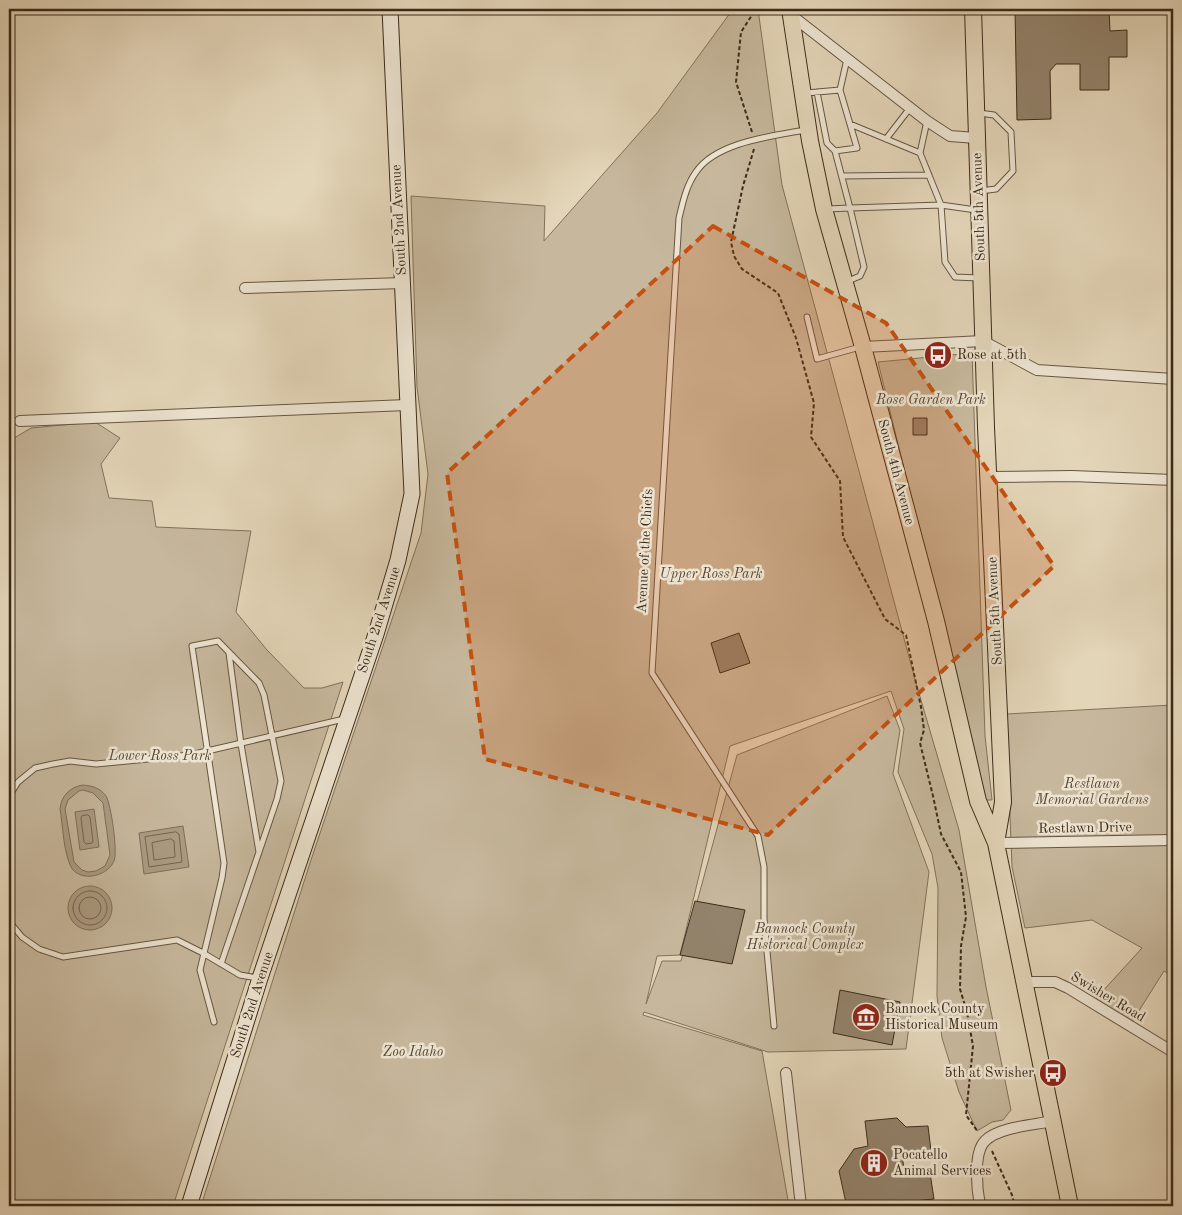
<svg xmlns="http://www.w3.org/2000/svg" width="1182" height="1215" font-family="'Old Standard TT',serif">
  <rect width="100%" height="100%" fill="#e3d5b8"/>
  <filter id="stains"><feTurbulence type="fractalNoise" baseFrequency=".004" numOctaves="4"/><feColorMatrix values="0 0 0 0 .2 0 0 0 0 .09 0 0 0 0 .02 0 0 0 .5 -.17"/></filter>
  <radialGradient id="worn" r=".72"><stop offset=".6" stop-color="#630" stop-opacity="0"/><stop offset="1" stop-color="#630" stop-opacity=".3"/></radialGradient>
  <path fill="#c7b89d" stroke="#82725b" d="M733,9h25l24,176 134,498 43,147 27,157 25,123 -8,10 -11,2 -15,9 -18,-39 -17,-54 -5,-42 1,-108 -6,-34 -34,-82 6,-43 -13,-38 -161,55 -50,209 -23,1 -11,48 16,-43h19l56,-206 150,-59 13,34 -7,44 36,98 -23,177 -138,3 -124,-40 -1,3 119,36 27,155h-588l109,-343 111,-330 7,-59 -11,-87 -6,-191 134,10 -1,35 113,-128z
    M972,353l13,383 7,64h-7l-107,-438z
    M95,422l25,16 -19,26 8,34 43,3 4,26 95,4 -15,81 31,38 37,38h18l21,-6 -170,524h-164v-765l22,-13z
    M1173,705v272l-9,-6 -34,54 -39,-21 51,-56 -50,-28 -67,8 -13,-61 -6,-153z"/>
  <path fill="#ab9b82" stroke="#7f6e58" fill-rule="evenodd" d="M83,785c10,1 17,3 23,11 5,8 12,56 8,65 -7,17 -39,23 -45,1 -6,-16 -6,-36 -9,-53 1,-13 10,-22 23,-24zM83,790l10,3 10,10 7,52 -5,11 -9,5 -8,1 -6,-2 -8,-8 -9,-53 3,-9 11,-9z
    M94,809l5,38 -19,3 -5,-38z
    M183,826l6,41 -45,7 -5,-41z
    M68 908a22 22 0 1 1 44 0a22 22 0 1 1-44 0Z"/>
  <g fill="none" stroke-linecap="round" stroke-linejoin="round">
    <path stroke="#74634e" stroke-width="1" d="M88,815l2,2 3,24 -1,2 -6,1 -2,-2 -3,-24 1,-2z
      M176,832l3,2 3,28 -33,5 -4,-30z
      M171,839l3,2 1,16 -21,3 -2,-17z
      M73 908a17 17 0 1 1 34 0a17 17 0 1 1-34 0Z
      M79 908a11 11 0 1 1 22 0a11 11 0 1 1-22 0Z"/>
  </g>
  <path fill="#93836c" stroke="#3d2b19" d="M1015,9h94l1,22 17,-1v27h-18v33h-29v-26h-24l-6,7 1,48 -34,1z
    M913,418h14v17h-14z
    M739,633l11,30 -30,10 -9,-30z
    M695,901l50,9 -13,54 -52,-9z
    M840,990l60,12 -8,43 -59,-12z
    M897,1118l9,9 22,-1 3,25 -29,4 3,21 25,-3 4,26 -49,5 1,2h-30l-1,-4 -9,1 -7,-32 15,-22 14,-3 -3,-25z"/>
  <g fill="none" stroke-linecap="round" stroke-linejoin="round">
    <defs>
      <path id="lane" d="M817,92l10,51 8,8 22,-3 -17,-58 7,-31
        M806,93l34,-3
        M979,113l15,2 17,17 2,39 -17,18 -16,2
        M927,121l-7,32 21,52 35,5
        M850,124l70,29
        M886,139l24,-31
        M842,176l87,-1
        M827,209l23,-1 -15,-57
        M848,281l12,-5 4,-9 -14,-59 91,-3 4,57 10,15 24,1
        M807,317l10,42 43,-12
        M229,653l12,91 18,108
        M9,796l9,-14 17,-14 18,-4 17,-3 26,3 94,-9 154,-36
        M9,913l3,12 10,12 17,12 24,8 114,-17 26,13 37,22 18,3
        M214,1022l-14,-52 22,-92 2,-15 -32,-217 26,-5 41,42 5,12 17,86 -4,18 -56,165
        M774,1026l-10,-107v-52l-6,-31 -106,-163 27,-455c4,-16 7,-32 17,-46 20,-30 77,-36 109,-42"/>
      <path id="street" d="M791,15l136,106 23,15 26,2
        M245,288l158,-5
        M863,347l120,-6 54,29 136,9
        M20,421l387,-16
        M989,477l83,-1 101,4
        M996,843l177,-3
        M1024,982h31l13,6 105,64
        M786,1073l15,133
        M980,1206c-3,-16 -7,-53 5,-65 13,-14 49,-16 68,-20"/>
      <path id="secondary" d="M189,1206l71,-228 116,-344 22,-74 14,-66 -22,-485"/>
      <path id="primary" d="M790,9l20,132 14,68 39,138 73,274 42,180 18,42
        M973,9l13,418 17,375 -7,41 74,363"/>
    </defs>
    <use href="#lane" stroke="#665641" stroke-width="7"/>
    <use href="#street" stroke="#665641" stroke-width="12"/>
    <use href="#secondary" stroke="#3d2b19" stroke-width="17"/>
    <use href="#primary" stroke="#3d2b19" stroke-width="18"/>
    <path stroke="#3d2b19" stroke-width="2" stroke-dasharray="4 2.5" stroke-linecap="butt" d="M752,132l-16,-50 5,-50 13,-20v-3
      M754,149l-11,37 -12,56 3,14 8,13 36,24 18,45 18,65 -3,34 29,44 3,56 42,82 21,16 15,72 3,23 -4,13 13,53 8,38 20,38 5,45 -5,29 -1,43 7,23 6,34 -7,69 12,17
      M992,1151l20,44 3,11"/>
    <use href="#lane" stroke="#ede4d1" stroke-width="5"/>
    <use href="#street" stroke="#ede4d1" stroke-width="10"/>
    <use href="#secondary" stroke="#ede4d1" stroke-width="15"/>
    <use href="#primary" stroke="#e3d5b8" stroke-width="16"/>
  </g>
  <path fill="#c6500f" fill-opacity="0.2" stroke="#c6500f" stroke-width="4" stroke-dasharray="10 6" stroke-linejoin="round" d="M713,226l173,97 168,243 -286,269 -283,-76 -38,-286z"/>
  <defs>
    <symbol id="bus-disc" viewBox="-11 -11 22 22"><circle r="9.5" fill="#8f2418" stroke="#ede4d1"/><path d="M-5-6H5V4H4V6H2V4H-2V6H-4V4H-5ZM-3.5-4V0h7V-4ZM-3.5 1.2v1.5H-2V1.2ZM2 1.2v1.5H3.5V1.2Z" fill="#fff"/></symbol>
    <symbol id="museum-disc" viewBox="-11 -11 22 22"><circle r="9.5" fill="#8f2418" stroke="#ede4d1"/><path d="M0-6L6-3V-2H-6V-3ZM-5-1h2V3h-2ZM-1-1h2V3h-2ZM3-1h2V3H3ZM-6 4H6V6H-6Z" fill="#fff"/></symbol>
    <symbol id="building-disc" viewBox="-11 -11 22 22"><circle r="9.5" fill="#8f2418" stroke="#ede4d1"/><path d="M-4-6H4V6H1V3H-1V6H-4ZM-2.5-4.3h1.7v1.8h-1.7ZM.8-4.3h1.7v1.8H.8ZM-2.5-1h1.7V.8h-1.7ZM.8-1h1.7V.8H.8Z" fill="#fff"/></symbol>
  </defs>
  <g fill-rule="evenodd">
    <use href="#bus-disc" x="922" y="339" width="32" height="32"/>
    <use href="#museum-disc" x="850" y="1001" width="32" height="32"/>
    <use href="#bus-disc" x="1037" y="1057" width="32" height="32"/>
    <use href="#building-disc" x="858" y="1147" width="32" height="32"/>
  </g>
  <g text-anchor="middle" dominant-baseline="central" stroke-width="5" stroke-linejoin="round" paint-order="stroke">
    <g font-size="14" fill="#3d2b19" stroke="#ede4d1">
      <text transform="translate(979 207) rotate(-92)">South 5th Avenue</text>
      <text transform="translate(399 220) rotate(-93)">South 2nd Avenue</text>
      <text transform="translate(896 472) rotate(75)">South 4th Avenue</text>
      <text transform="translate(645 551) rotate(-87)">Avenue of the Chiefs</text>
      <text transform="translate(995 611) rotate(-93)">South 5th Avenue</text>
      <text transform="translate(379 620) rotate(-72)">South 2nd Avenue</text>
      <text transform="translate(1085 828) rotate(-1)">Restlawn Drive</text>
      <text transform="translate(1108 997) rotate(31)">Swisher Road</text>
      <text transform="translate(252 1005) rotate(-72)">South 2nd Avenue</text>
    </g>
    <g font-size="14" fill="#3d2b19" stroke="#ede4d1" text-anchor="start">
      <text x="957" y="355">Rose at 5th</text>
      <text x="885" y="1009">Bannock County<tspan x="885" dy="16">Historical Museum</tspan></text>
      <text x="1034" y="1073" text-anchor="end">5th at Swisher</text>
      <text x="893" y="1155">Pocatello<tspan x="893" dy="16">Animal Services</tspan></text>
    </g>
    <g font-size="14" font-style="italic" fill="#594733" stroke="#ede4d1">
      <text x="931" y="400">Rose Garden Park</text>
      <text x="711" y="574">Upper Ross Park</text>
      <text x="160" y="756">Lower Ross Park</text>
      <text x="1092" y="784">Restlawn<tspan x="1092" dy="16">Memorial Gardens</tspan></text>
      <text x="805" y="929">Bannock County<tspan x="805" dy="16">Historical Complex</tspan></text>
      <text x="413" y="1052">Zoo Idaho</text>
    </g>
  </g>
  <rect width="1182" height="1215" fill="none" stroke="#e3d5b8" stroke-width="30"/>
  <rect x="10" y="10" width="1162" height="1195" fill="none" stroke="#3d2b19" stroke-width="2.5"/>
  <rect x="15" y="15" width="1152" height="1185" fill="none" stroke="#3d2b19"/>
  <rect width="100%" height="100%" filter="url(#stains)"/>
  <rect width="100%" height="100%" fill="url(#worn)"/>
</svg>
